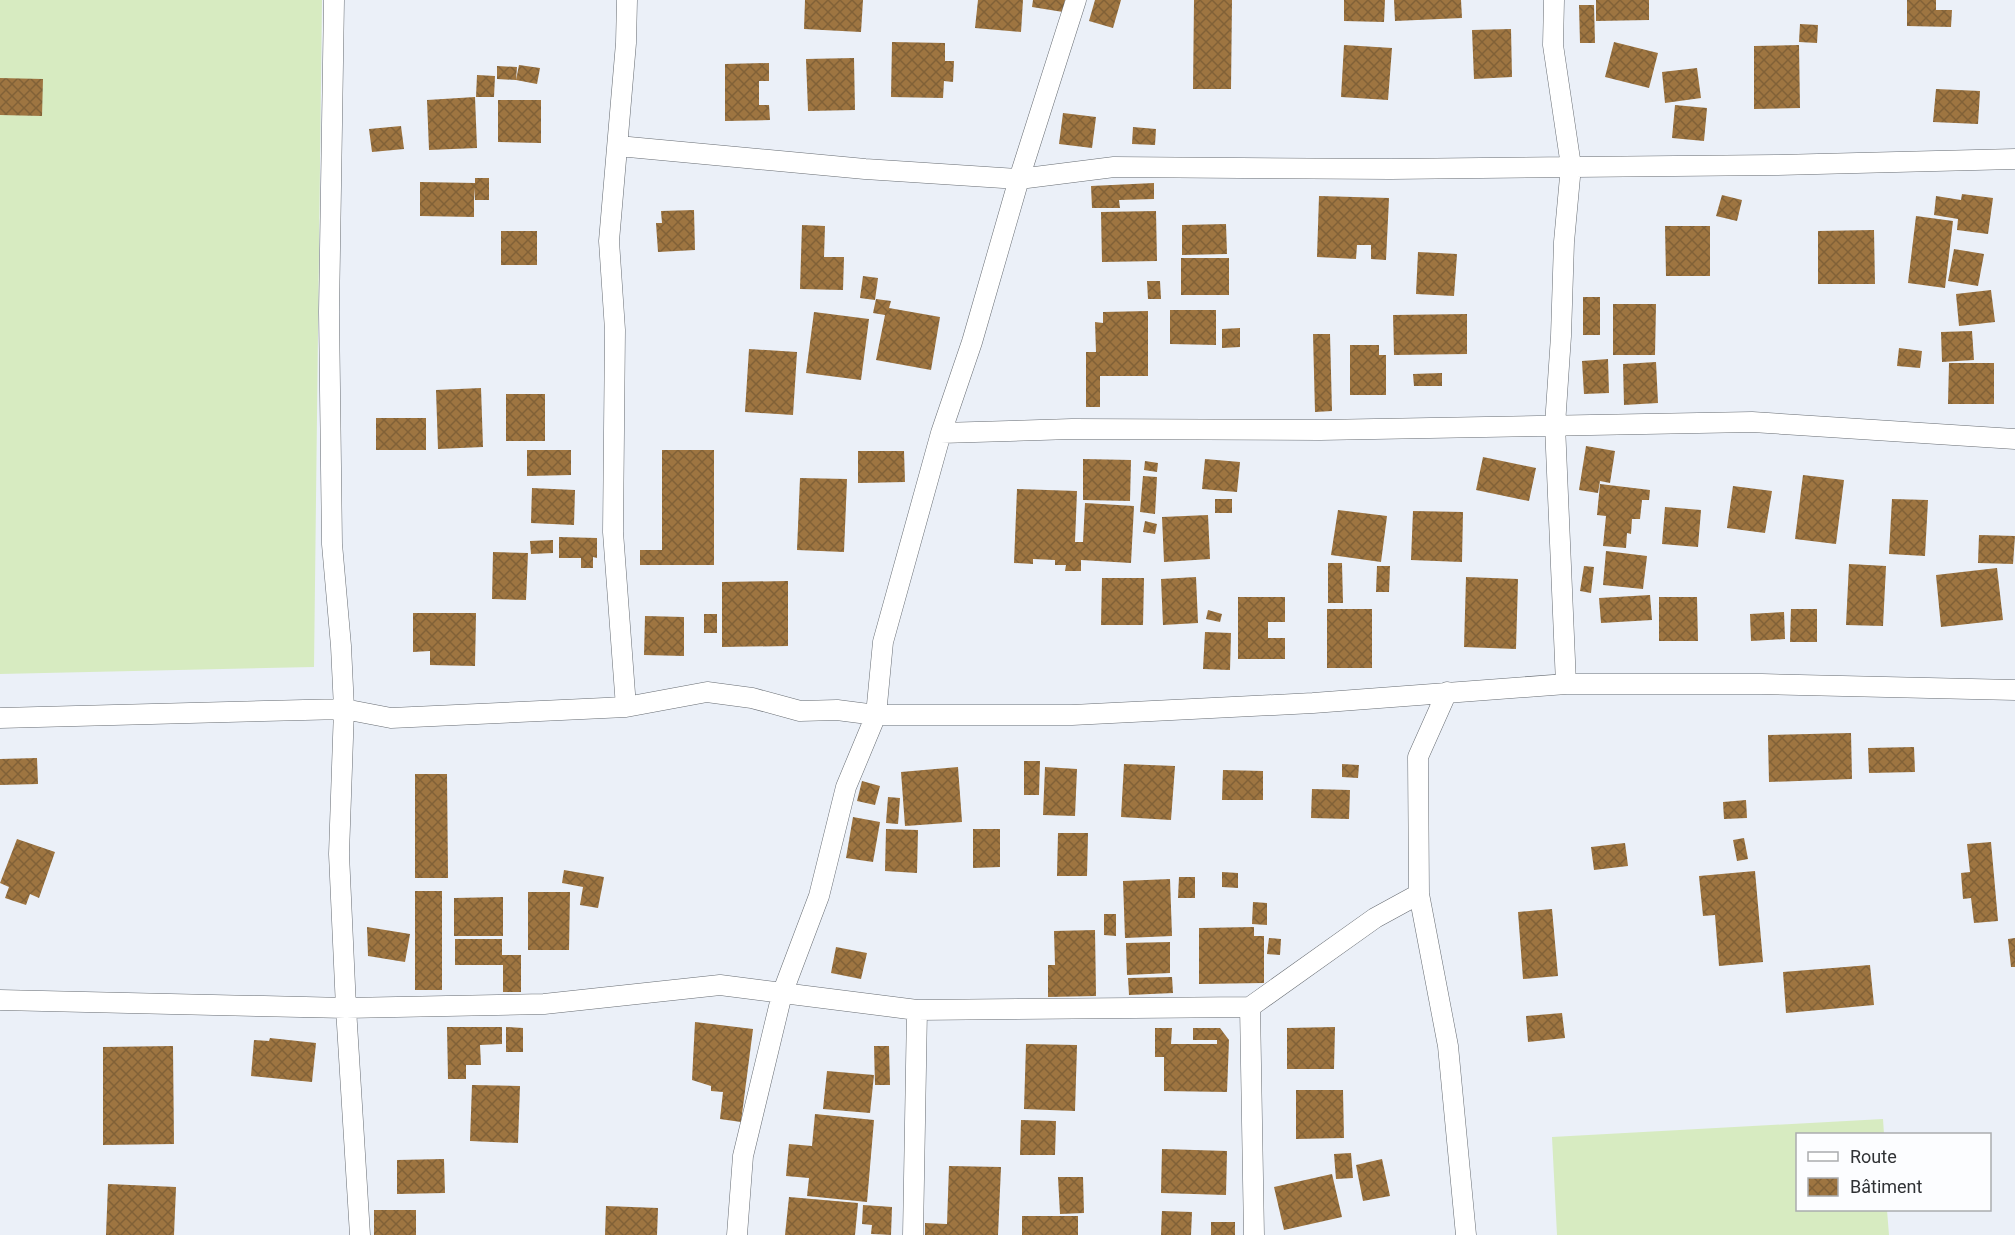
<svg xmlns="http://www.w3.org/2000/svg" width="2015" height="1235" font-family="Roboto,sans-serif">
  <defs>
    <pattern id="building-cross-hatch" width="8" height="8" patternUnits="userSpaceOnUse" patternTransform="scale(1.5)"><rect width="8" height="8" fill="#9e7541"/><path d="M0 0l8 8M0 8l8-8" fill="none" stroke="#816137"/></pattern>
  </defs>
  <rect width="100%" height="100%" fill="#ebf0f8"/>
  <path fill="#d7ebc1" d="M0,0h322l-8,667 -314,7z
    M1883,1119l1,15h-86v76h89l2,25h-332l-5,-98z"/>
  <path fill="url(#building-cross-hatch)" d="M805,0h58l-2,32 -57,-3z
    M978,0h45l-2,32 -46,-4z
    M1033,0h32l-2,12 -31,-5z
    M1095,0h26l-8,28 -24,-7z
    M1194,0h38l-1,89h-38z
    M1344,0h41l-1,22 -40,-1z
    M1394,0h67l1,18 -67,3z
    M1596,0h53v20l-53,1z
    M1907,0h29v10h16l-1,17 -44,-1z
    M1579,5h15l1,38h-15z
    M1800,24l18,1 -1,18 -18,-1z
    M1511,29l1,48 -38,2 -2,-49z
    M892,42l53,1v18h9l-1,21 -9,-1 -1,17 -52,-1z
    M1614,42l44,11 -9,35 -44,-11z
    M1344,45l48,3 -4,52 -47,-3z
    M1799,45l1,63 -46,1v-63z
    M854,58l1,52 -47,1 -2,-52z
    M769,63v18h-10v24h10l1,15 -45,1v-57z
    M519,65l21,3 -3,16 -21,-4z
    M497,66l20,1 -1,13 -19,-1z
    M1697,68l4,30 -36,5 -3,-31z
    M477,75l18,1 -1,21h-18z
    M0,78l43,1 -1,37 -42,-1z
    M1936,89l44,2 -2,33 -45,-2z
    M475,97l2,51 -48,2 -2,-50z
    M498,100h43v43l-43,-1z
    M1675,105l32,3 -3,33 -32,-3z
    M1063,113l33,4 -4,31 -33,-4z
    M401,126l3,23 -32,3 -3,-23z
    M1133,127l23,2 -1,16 -23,-1z
    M475,178h14v22h-14l-1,-12v29l-54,-1v-34l55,1z
    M1154,183v16l-35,1 1,8h-28l-1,-22z
    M1962,194l31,4 -5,36 -31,-4 1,-11 -24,-4 2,-19 25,4z
    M1722,195l20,5 -5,21 -21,-5z
    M1319,196l70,2 -3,62 -15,-1v-14h-14l-1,14 -39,-2z
    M694,210l1,40 -37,2 -2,-29h6l-1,-12z
    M1156,211l1,50 -55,1 -1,-50z
    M1916,216l37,5 -8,67 -37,-5z
    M1226,224l1,30 -45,1v-30z
    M802,225l23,1 -1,31h20l-1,33 -43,-1z
    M1665,226h45v50h-44z
    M1874,230l1,54h-57v-53z
    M501,231h36v34h-36z
    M1954,249l30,5 -6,32 -30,-5z
    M1418,252l39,2 -3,42 -38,-2z
    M1181,258h48v37h-48z
    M863,276l15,2 -3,22 -15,-2z
    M1147,281h13l1,18h-13z
    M1991,290l4,32 -36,4 -3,-32z
    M1583,297h17v38h-17z
    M876,299l15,2 -2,7 51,9 -9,53 -55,-10 9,-45 -12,-2z
    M1613,304h43l-1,51h-42z
    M1170,310h46v35l-46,-1z
    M1148,311v65h-48v31h-14v-55h10l-1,-30 8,1v-11z
    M814,312l55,7 -8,61 -55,-7z
    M1467,314v40l-73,1 -1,-40z
    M1240,328v19l-18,1v-19z
    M1972,331l2,29 -32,2 -1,-30z
    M1313,334h17l2,77 -17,1z
    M1350,345h29v10h7v40h-36z
    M1899,348l23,3 -2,17 -23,-2z
    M749,349l48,3 -4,63 -48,-3z
    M1608,359l1,34 -25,1 -2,-33z
    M1656,362l2,41 -34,2 -1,-41z
    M1949,363h45v41h-46z
    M1442,373v13h-28l-1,-12z
    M481,388l2,59 -45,2 -2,-59z
    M506,394h39v47h-39z
    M376,418h50v32h-50z
    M1586,446l29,5 -5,32 -10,-2 -2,12 -19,-3z
    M527,450h44v25l-44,1z
    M662,450h52v115h-74v-15h22z
    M858,451h46l1,31 -47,1z
    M1483,457l53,11 -7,33 -53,-11z
    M1083,459l48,1 -1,41 -47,-1z
    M1205,459l35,3 -3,30 -35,-3z
    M1145,461l13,2 -1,9 -13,-2z
    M1803,475l41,5 -8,64 -41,-5z
    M1143,476l14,1 -2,37 -15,-2z
    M800,478l47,1 -3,73 -47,-2z
    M1600,484l50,6 -1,10h-7l-2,19h-8l-1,15 -4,-1 -1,15 -23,-2 3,-30 -9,-1z
    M1733,486l39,5 -7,42 -38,-5z
    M532,488l43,2 -1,35 -43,-2z
    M1017,489l60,2 -2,51h8l2,-39 49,3 -3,57 -50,-3v11h-16l1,-6h-11v-5l-22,-1v5l-19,-1z
    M1215,499h17v14h-17z
    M1892,499l36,1 -3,56 -36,-2z
    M1665,507l36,3 -3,37 -36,-3z
    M1338,510l49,6 -6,46 -50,-7z
    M1413,511l50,1 -1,50 -51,-2z
    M1208,515l2,44 -46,3 -2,-45z
    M1145,521l12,3 -2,10 -12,-2z
    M1979,535l36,1 -2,28 -35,-1z
    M559,537l38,1v20l-4,-1v11h-12v-10h-22z
    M553,540v13l-22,1 -1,-13z
    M1606,551l41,5 -4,33 -40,-4z
    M493,552l35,1 -2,47 -34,-1z
    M1328,563h14l1,40h-15z
    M1849,564l37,2 -3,60 -37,-1z
    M1377,566h13l-1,26h-13z
    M1584,566l10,1 -3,26 -11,-2z
    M1997,568l6,52 -62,7 -5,-52z
    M1196,577l2,46 -35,2 -2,-46z
    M1466,577l52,2 -2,70 -52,-2z
    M1102,578h42l-1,47h-42z
    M788,581v65l-66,1v-65z
    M1650,595l2,25 -51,3 -2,-25z
    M1238,597h47v25h-17v16h17v21h-47z
    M1659,597h38l1,44h-39z
    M1327,609h45v59h-45z
    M1791,609h26v33h-27z
    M1208,610l14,4 -2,8 -14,-3z
    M1784,612l1,27 -34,2 -1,-27z
    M413,613h63l-1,53 -45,-1v-14l-17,1z
    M704,614h13v19h-13z
    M645,616l39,1v39l-40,-1z
    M1205,632l26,1 -1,37 -27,-1z
    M1851,733l1,46 -83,3 -1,-47z
    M1914,747l1,25 -46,1 -1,-25z
    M37,758l1,26 -38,1v-26z
    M1024,761h16l-1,34h-15z
    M1124,764l51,2 -4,54 -50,-3z
    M1342,764l17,1 -1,13 -16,-1z
    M958,767l4,55 -57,4 -4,-54z
    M1045,767l32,2 -2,47 -32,-1z
    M1223,770l40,1v29h-41z
    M415,774h32l1,104h-33z
    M862,781l18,5 -5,19 -18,-4z
    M1312,789l38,1 -1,29 -38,-1z
    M888,797l12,1 -2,26 -12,-1z
    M1746,800l1,18 -23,1 -1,-17z
    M853,817l27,5 -7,40 -27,-4z
    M886,829l32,1 -1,43 -32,-2z
    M973,829h27v38l-27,1z
    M1058,833h30l-1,43h-30z
    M1744,838l4,21 -11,2 -4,-21z
    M17,839l38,13 -16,46 -9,-4 -4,11 -21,-7 4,-11 -9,-4z
    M1991,842l7,79 -24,2 -3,-25 -8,1 -2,-26 9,-1 -3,-28z
    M1625,843l3,23 -34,4 -3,-23z
    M564,870l40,7 -6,31 -18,-3 3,-18 -21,-4z
    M1755,871l8,91 -44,4 -4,-51 -12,1 -4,-40z
    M1222,872l16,1v15l-16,-1z
    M1179,877h16v21h-17z
    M1170,879l2,57 -47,2 -2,-57z
    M415,891h27v99h-27z
    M528,892h42l-1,58h-41z
    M503,897v39h-49v-38z
    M1253,902l14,1v22l-15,-1z
    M1552,909l6,67 -35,3 -5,-67z
    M1104,914h12v22l-12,-1z
    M367,927l43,7 -5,28 -37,-6z
    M1254,927v9h10v47l-65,1v-56z
    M1095,930l1,66 -48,1v-32h7l-1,-34z
    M1269,938l12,1 -1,16 -13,-1z
    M2015,938v29h-4l-3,-28z
    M455,939h47v16h19v37h-18v-27h-48z
    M1170,942v31l-43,2 -1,-32z
    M836,947l31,6 -6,26 -30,-6z
    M1870,965l4,40 -88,8 -3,-41z
    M1172,977l1,16 -44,2 -1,-17z
    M1562,1013l3,25 -37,4 -2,-26z
    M695,1022l58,7 -12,93 -21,-3 3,-27 -12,-1v-5l-19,-6z
    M447,1027h55v17l-22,1 1,20h-15v14h-18z
    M506,1027l17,1v24h-17z
    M1335,1027l-1,42h-47v-41z
    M1155,1028h17l-1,16h46v-4h-24v-12h27l9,12 -2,52 -63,-1v-34h-9z
    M270,1038l46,5 -4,39 -61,-6 3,-36 15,1z
    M1026,1044l51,1 -2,66 -51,-2z
    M173,1046l1,98 -71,1v-98z
    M874,1046h15l1,39h-15z
    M827,1071l47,4 -4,38 -47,-4z
    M472,1085l48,1 -2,57 -48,-2z
    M1296,1090h47l1,48 -48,1z
    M815,1114l59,6 -7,82 -60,-6 2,-18 -23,-2 3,-32 23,2z
    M1021,1120l35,1 -1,34h-35z
    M1162,1149l65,2 -1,44 -65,-2z
    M1351,1153l2,25 -17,1 -2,-25z
    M444,1159l1,34 -48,1v-34z
    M1382,1159l8,37 -27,5 -7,-36z
    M949,1166l52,1 -3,68h-73v-12l22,1z
    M1332,1174l10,43 -58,13 -10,-43z
    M1058,1177h25l1,36 -24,1z
    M108,1184l68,3 -2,48h-68z
    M789,1197l69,6 -3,32h-70z
    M863,1205l29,2 -1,28 -20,-1 1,-9 -10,-1z
    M606,1206l52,2 -1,27h-52z
    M374,1210h42v25h-42z
    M1162,1211l30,1 -1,23h-30z
    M1022,1216h56v19h-56z
    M1211,1222h24v13h-24z"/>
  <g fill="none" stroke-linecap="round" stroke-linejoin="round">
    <defs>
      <path id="street" d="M334,0l-5,312 3,232 9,102 3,63 -5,145 7,154 14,227
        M1554,0l-1,45 18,121 -7,76 -3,94 -6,89 11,259
        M618,146l247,23 154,10 95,-12 277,2 385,-4 239,-6
        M941,433l131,-4 248,1 432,-8 263,17
        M1447,692l-29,65 1,137 29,152 18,189
        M626,707l-13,-175 2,-202 -6,-89 17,-198 1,-43
        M0,718l344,-9 47,9 235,-11 81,-15 45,6 48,13 37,-1 39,5h196l241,-12 253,-19h196l253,6
        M0,1000l346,8 198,-4 176,-19 197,25 333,-3 125,-89 44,-24
        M1250,1007l4,228
        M737,1235l6,-79 39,-162 37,-98 27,-109 30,-72 7,-73 58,-209 31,-91 47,-163 57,-179
        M913,1235l4,-225"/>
    </defs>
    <use href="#street" stroke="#676c72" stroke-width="21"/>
    <use href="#street" stroke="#fff" stroke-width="20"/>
  </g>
  <rect x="1796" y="1133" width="195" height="78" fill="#fcfdff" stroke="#aaacae" stroke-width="1.5"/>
  <rect x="1808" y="1152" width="30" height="9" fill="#ffffff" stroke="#aaacae" stroke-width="1.5"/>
  <text x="1850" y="1163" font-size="18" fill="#303235">Route</text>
  <rect x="1808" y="1178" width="30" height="18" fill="url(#building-cross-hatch)" stroke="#aaacae" stroke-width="1.5"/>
  <text x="1850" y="1193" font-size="18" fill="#303235">Bâtiment</text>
</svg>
